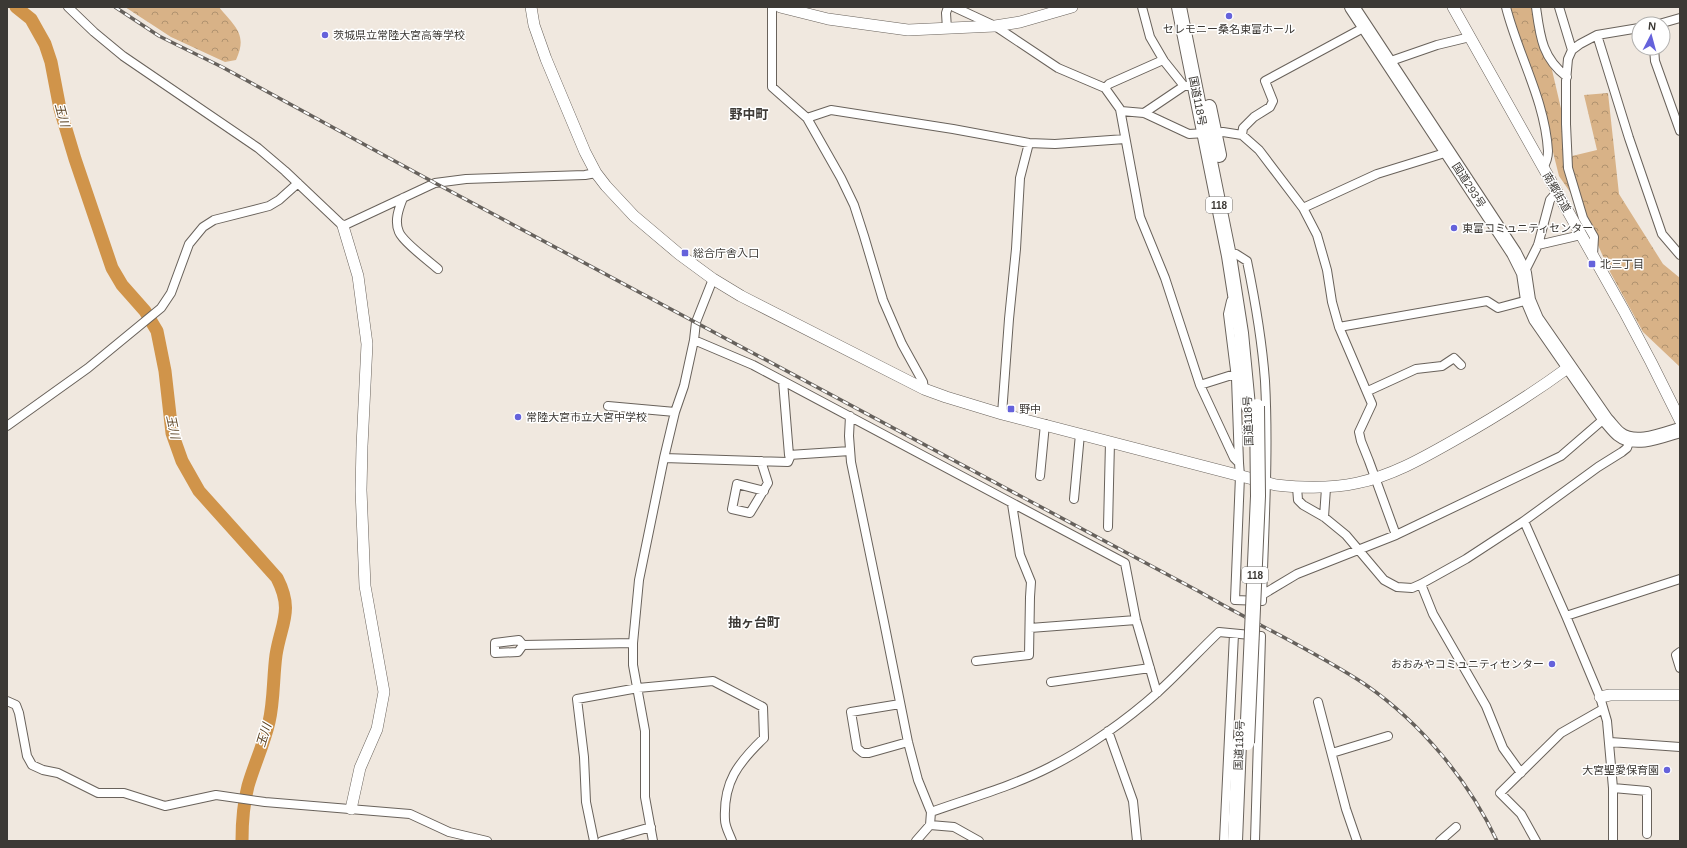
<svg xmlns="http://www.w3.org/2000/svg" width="1687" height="848" font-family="Helvetica,'Noto Sans JP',sans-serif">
  <defs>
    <pattern id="forest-crowns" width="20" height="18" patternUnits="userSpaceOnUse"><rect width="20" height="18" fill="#d8b287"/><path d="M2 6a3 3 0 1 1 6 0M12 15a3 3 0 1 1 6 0" fill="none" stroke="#b0926f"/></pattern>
  </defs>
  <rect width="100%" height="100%" fill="#f0e8df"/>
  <path fill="url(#forest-crowns)" d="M125,7h94c16,20 29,27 17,53l-11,2 -54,-25z
    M1509,7h30l10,50 23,99 25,-6 -13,-55 24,-2 11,101 44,70 17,14v89l-37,-35 -34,-62 -26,-59 -24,-35 -23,-92 -19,-49z"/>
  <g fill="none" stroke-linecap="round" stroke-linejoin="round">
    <path stroke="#d0944a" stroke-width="13" d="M16,7l15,12 14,25 6,18 9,47 15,50 37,109 10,17 23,26 12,20 8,40 7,62 10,28 17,30 78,87c17,33 4,45 -1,77 -3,22 -2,46 -7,67 -5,22 -15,43 -21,64 -5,19 -6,36 -6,55"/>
    <defs>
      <path id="street" d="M68,7l26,25 29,24 135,92 27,23 58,55 92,-43 31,-4 119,-4 11,-2
        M772,7v80l35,31 34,60 13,27 10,31 19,64 19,44 21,38 1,7
        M954,7l41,19 63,42 47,20 15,21 20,108 25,61 35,107 34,73 5,5 1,13 -5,124 27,1c2,-74 7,-147 3,-220 -3,-41 -10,-81 -18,-120l-11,-7
        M1142,7l8,30 14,24 20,25h11
        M1506,7c12,48 39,93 42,144 0,6 -2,12 -5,17
        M1536,7c4,29 6,51 31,70
        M1559,7l13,43
        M1659,24l21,-6
        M947,29l-1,-16 2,-6
        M1597,35l32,103 33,96 18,21
        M1654,48l1,13 25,70
        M1388,62l49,-17 33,-8
        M1105,88l4,-4 54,-24
        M1121,111l23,2 45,21 34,-2 19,3 17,15 44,58 14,27 10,35 5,32 7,25 33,77 -13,28 2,9 8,20 27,74 -99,39 -35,21
        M1144,113l40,-27
        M807,118l24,-8 122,19 76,14 26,1 70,-5
        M1242,135l1,-7 11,-11 16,-10 3,-6 -8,-20 100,-54
        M403,198c-4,10 -9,23 -4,34 4,10 30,29 39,37
        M1303,208l74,-34 71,-22
        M1538,245l43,-10
        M1593,255l1,-18 -11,-19 -15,-50 -2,-44v-43l2,-22 4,-9 8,-6 17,-9 42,-7
        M1524,273l14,-28 12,-45 7,-8
        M1236,299l-5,2 -3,13 8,64 3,85
        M1339,327l148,-26 11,7 30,-8
        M694,340l59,25 372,198 11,57 21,73
        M783,381l6,74 61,-4
        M1200,385l35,-11
        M1368,391l48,-22 26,-3 12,-8 7,7
        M608,406l67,6
        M1002,414l7,-95 7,-70 4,-71 9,-35
        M850,416l-1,20 2,26 33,160 24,120 10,38 13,32 -1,13 -14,16
        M7,426l81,-58 73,-60 10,-15 18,-49 14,-17 11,-7 55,-14 10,-6 19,-17
        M664,458l124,4 3,-7
        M761,461l7,22 -18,30 -18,-4 5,-25 27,7
        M1040,476l5,-52
        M1297,487l1,13 5,5 21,12 22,18 38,45 13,7 15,1 9,-4 45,-25 58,-38 74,-54 24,-15 5,-4 3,-9
        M1074,499l6,-65
        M1324,517l2,-29
        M1524,521l42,95 34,81 7,24 6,67v53
        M1108,527l2,-85
        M1396,535l165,-79 44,-38
        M1421,584l12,30 53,92 17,42 18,25
        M1566,616l114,-37
        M1030,628l106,-8
        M523,645l-5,7 -23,1v-10l24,-3 4,5 110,-2
        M1680,652l-4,3 4,13
        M976,661l53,-6 1,-58 1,-15 -11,-27 -8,-51
        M1051,682l99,-14
        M7,701l9,4 3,8 8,43 5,9 11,5 15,3 40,20h26l41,13 51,-11 49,7 145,12 39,18 38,9
        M1318,702l28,107 11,32
        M900,704l-49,8 6,36 6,5h6l39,-11
        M1108,731l25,70 4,40
        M1610,742l70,5
        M1332,753l56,-17
        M1613,788l34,3v43
        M931,812c39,-14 82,-26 119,-45 36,-18 78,-48 108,-75 21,-19 40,-40 61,-60l42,4 -6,205
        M930,825l24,2 25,14
        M594,841l-8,-39 -2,-45 -7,-58 61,-11 75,-7 50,26 1,31c-26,25 -41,44 -39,82 0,7 5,15 7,21
        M602,841l49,-14
        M653,841l-8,-44v-66l-12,-66v-22l6,-63 25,-122 11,-46 9,-26 10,-46 2,-18 17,-43
        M1224,841l10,-207
        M1440,841l16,-14
        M1536,841l-15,-27 -21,-21 61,-60 42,-24"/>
      <path id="secondary" d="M531,7l3,18 12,34 39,93 11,21 10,13 28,30 45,38 34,25 28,17 183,93 22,8 56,17 274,71c27,3 54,4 81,-2 34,-7 64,-24 94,-41 41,-23 80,-47 118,-75
        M780,7l48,12 80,11 87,-4 25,-4 52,-15
        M1453,7l171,304 27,51 29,58
        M343,226l15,50 9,68 -5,102 -1,44 4,96 19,106 -7,37 -17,39 -9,41
        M1600,697l10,-2h70"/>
      <path id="highway" d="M1179,7l50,249 12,77 7,73
        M1352,7l162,246 10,20 4,27 8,19 70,101c4,4 8,10 13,14 16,13 44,1 61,-4
        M1209,107l10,48
        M1235,841l4,-98"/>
    </defs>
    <use href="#street" stroke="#69625b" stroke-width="10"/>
    <use href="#secondary" stroke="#69625b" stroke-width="12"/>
    <use href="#highway" stroke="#69625b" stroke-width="16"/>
    <use href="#street" stroke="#fff" stroke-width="8"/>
    <use href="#secondary" stroke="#fff" stroke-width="11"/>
    <use href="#highway" stroke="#fff" stroke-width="14"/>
    <defs>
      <path id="rail" d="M115,7l44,29 63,31 213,116 765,409c55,32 113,58 166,93 55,38 103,96 131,156"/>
    </defs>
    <use href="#rail" stroke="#66615c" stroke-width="3.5"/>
    <use href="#rail" stroke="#fff" stroke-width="2" stroke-dasharray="6" stroke-linecap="butt"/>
    <defs>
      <path id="highway-bridge" d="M1247,743l11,-247 -1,-90"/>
    </defs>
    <use href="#highway-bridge" stroke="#69625b" stroke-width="16" stroke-linecap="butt"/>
    <use href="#highway-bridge" stroke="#fff" stroke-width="14"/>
  </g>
  <g fill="#6562db" stroke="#fff" stroke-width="1.5">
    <circle cx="1229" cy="16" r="4"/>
    <circle cx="325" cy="35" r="4"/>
    <circle cx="1454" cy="228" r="4"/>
    <rect x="681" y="249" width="8" height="8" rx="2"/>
    <rect x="1588" y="260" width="8" height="8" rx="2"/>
    <rect x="1007" y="405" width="8" height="8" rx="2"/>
    <circle cx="518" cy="417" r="4"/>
    <circle cx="1552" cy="664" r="4"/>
    <circle cx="1667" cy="770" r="4"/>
  </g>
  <g text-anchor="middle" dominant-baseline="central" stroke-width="3" stroke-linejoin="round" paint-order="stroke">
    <g fill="#fff" stroke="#767472" stroke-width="1">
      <rect x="1206" y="197" width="26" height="16" rx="3"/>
      <rect x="1242" y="567" width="26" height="16" rx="3"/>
    </g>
    <g font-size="10" font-weight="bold" fill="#3c3935">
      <text x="1219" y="205">118</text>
      <text x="1255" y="575">118</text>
    </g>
    <g font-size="11" fill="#3c3935" stroke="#fff" text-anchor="start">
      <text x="1229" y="29" text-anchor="middle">セレモニー桑名東富ホール</text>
      <text x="333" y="35">茨城県立常陸大宮高等学校</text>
      <text x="1462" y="228">東富コミュニティセンター</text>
      <text x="693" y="253">総合庁舎入口</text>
      <text x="1600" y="264">北三丁目</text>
      <text x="1019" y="409">野中</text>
      <text x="526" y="417">常陸大宮市立大宮中学校</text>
      <text x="1544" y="664" text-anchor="end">おおみやコミュニティセンター</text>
      <text x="1659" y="770" text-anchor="end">大宮聖愛保育園</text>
    </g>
    <g font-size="11" fill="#3c3935" stroke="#fff">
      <text transform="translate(1198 101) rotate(79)">国道118号</text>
      <text transform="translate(1469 185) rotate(57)">国道293号</text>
      <text transform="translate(1557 192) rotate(60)">南郷街道</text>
      <text transform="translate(1248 421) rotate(-92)">国道118号</text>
      <text transform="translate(1239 745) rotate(-88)">国道118号</text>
    </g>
    <g font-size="12" font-style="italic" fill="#583f1f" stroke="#fff">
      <text transform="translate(62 115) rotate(75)">玉川</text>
      <text transform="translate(173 427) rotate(78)">玉川</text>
      <text transform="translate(264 735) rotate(-73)">玉川</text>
    </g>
    <g font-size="13" font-weight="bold" fill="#3c3935" stroke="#fff">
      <text x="749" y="114">野中町</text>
      <text x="754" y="622">抽ヶ台町</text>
    </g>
  </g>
  <rect width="1687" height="848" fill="none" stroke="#3c3935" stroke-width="16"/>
  <g transform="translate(1651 36) rotate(6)"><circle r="19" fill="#ffffff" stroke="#b1b0ae"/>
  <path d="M0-3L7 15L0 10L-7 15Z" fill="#6562db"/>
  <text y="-6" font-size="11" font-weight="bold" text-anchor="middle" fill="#3c3935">N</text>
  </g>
</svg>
